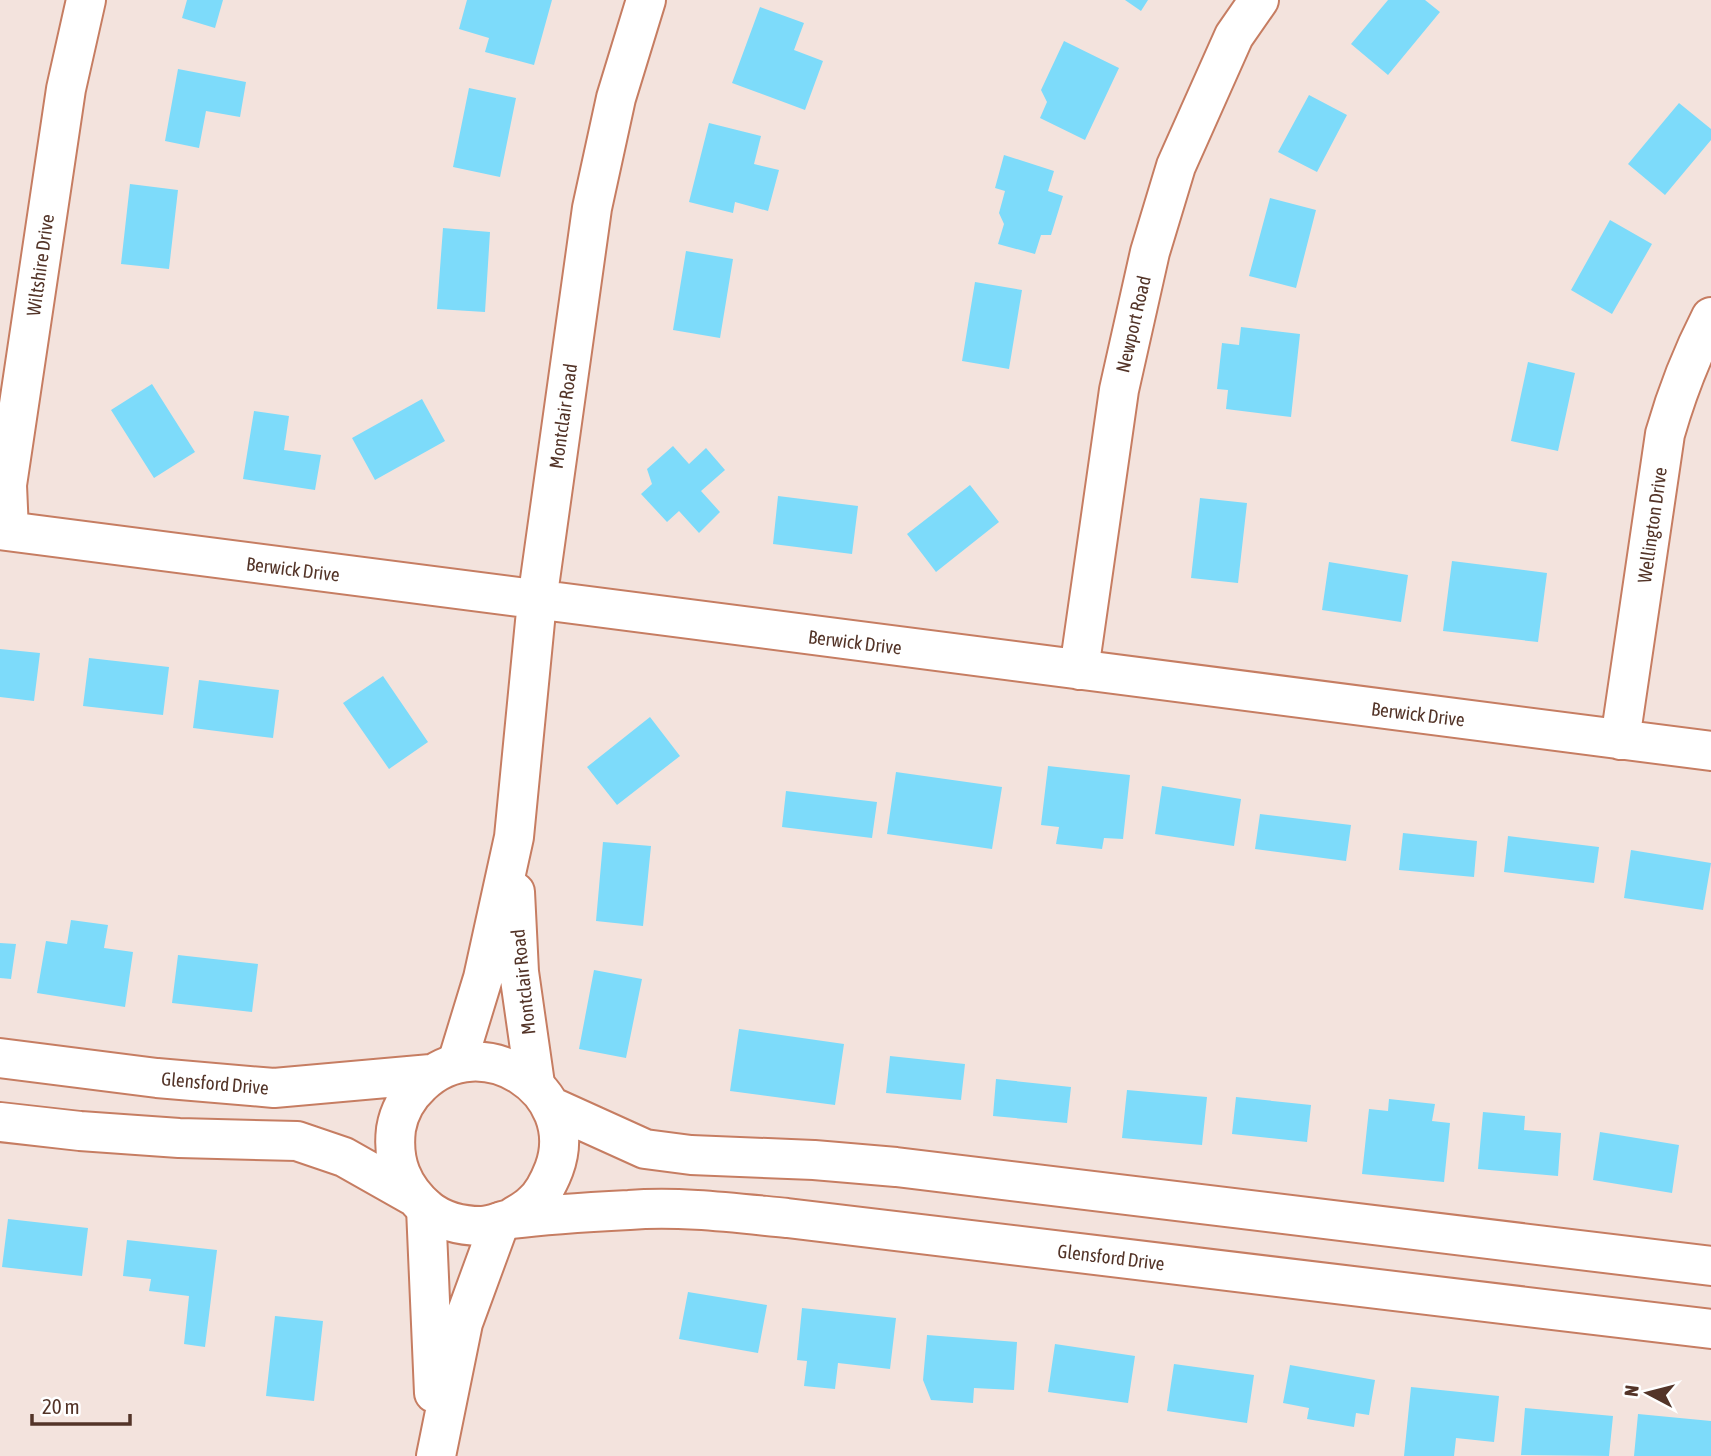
<svg xmlns="http://www.w3.org/2000/svg" width="1711" height="1456" font-family="'Asap Condensed',sans-serif">
  <rect width="100%" height="100%" fill="#f3e3dd"/>
  <path fill="#7ddbfa" d="M187,0h36l-8,28 -33,-10z
    M467,0h85l-18,65 -49,-13 4,-14 -30,-9z
    M1125,0h23l-7,11z
    M1388,0h37l15,12 -52,63 -37,-31z
    M760,7l44,16 -10,27 29,11 -18,49 -73,-27z
    M1064,41l55,27 -34,72 -45,-22 7,-16 -6,-12z
    M178,69l68,13 -6,35 -34,-6 -7,37 -34,-7z
    M469,88l47,10 -16,79 -47,-10z
    M1309,95l38,20 -30,57 -39,-20z
    M1679,103l32,26v11l-46,55 -37,-31z
    M709,123l52,13 -7,28 25,6 -11,41 -33,-9 -2,11 -44,-11z
    M1004,155l50,16 -6,20 15,5 -12,39h-10l-6,19 -37,-10 6,-20 -5,-11 6,-22 -10,-3z
    M130,184l48,6 -9,79 -48,-5z
    M1270,198l46,12 -20,78 -47,-12z
    M1610,220l42,24 -40,70 -41,-24z
    M443,228l47,4 -5,80 -48,-3z
    M686,251l47,8 -13,79 -47,-8z
    M975,282l47,8 -13,79 -47,-8z
    M1241,327l59,7 -9,83 -65,-8 2,-19 -11,-1 5,-46 17,2z
    M1528,362l47,11 -17,78 -47,-10z
    M152,384l43,68 -41,26 -43,-68z
    M422,399l23,42 -70,39 -23,-42z
    M254,411l35,5 -5,34 37,5 -6,35 -72,-11z
    M673,446l16,18 17,-16 19,22 -24,21 19,21 -21,21 -20,-22 -12,11 -26,-28 11,-10 -5,-15z
    M970,485l29,37 -63,50 -29,-38z
    M778,496l80,10 -6,48 -79,-10z
    M1200,498l47,5 -9,80 -47,-5z
    M1452,561l95,12 -9,69 -95,-11z
    M1329,562l79,13 -7,47 -79,-12z
    M0,649l40,4 -6,48 -34,-4z
    M89,658l80,9 -6,48 -80,-9z
    M383,676l45,66 -39,27 -46,-66z
    M199,680l80,10 -6,48 -80,-10z
    M650,717l30,39 -63,49 -30,-38z
    M1048,766l82,9 -7,64 -19,-1 -2,11 -46,-5 3,-17 -18,-2z
    M896,772l106,15 -10,62 -105,-15z
    M1162,786l79,13 -7,47 -79,-12z
    M786,791l91,11 -5,36 -90,-11z
    M1260,814l91,11 -5,36 -91,-12z
    M1403,833l74,8 -3,36 -75,-7z
    M1508,836l91,11 -5,36 -90,-11z
    M603,842l48,4 -8,80 -47,-5z
    M1631,850l80,13 -8,47 -79,-12z
    M71,920l37,5 -4,23 29,4 -8,55 -88,-14 9,-52 21,3z
    M0,943l16,1 -5,35 -11,-1z
    M178,955l80,9 -6,48 -80,-9z
    M594,970l48,9 -16,79 -47,-9z
    M739,1029l105,15 -9,61 -105,-14z
    M890,1056l75,8 -4,36 -75,-7z
    M996,1079l75,8 -4,36 -74,-7z
    M1127,1090l80,7 -5,48 -80,-7z
    M1236,1097l75,8 -4,37 -75,-8z
    M1389,1099l46,5 -3,17 18,2 -6,59 -82,-8 7,-65 19,2z
    M1483,1112l42,4 -1,14 37,3 -3,43 -80,-7z
    M1600,1132l79,13 -7,48 -79,-13z
    M8,1219l80,9 -6,48 -80,-9z
    M127,1240l90,10 -12,97 -21,-3 5,-48 -40,-5 2,-12 -28,-3z
    M688,1292l79,13 -9,48 -79,-14z
    M802,1308l94,10 -6,51 -52,-6 -3,26 -31,-3 3,-25 -10,-1z
    M275,1316l48,5 -9,80 -48,-5z
    M927,1335l90,7 -3,48 -40,-2 -1,15 -42,-3 -8,-20z
    M1055,1344l80,12 -7,47 -80,-11z
    M1174,1364l80,11 -7,48 -80,-12z
    M1290,1365l85,15 -6,35 -13,-2 -2,14 -47,-8 2,-11 -26,-5z
    M1411,1387l88,9 -5,46 -38,-4 -2,18h-50z
    M1525,1408l88,8 -4,40 -88,-1z
    M1638,1414l73,7v35h-77z"/>
  <g fill="none" stroke-linecap="round" stroke-linejoin="round">
    <defs>
      <path id="street" d="M0,530l1711,221
        M9,531l-2,-46 59,-396 20,-89
        M1079,670l40,-280 31,-138 26,-86 58,-130 25,-36
        M1620,740l45,-306c12,-42 26,-78 46,-117
        M515,892l4,80 16,112
        M457,1063l26,-85 31,-141 23,-236 55,-393 24,-110 30,-98
        M426,1208l8,185
        M436,1456l27,-133 37,-101"/>
      <path id="secondary" d="M0,1058l157,20 117,10 157,-14
        M550,1106l95,43 46,6 123,5 82,7 815,99
        M0,1122l80,9 99,7 118,3 47,16 69,39
        M510,1219c7,-5 16,-9 22,-15 11,-9 17,-22 22,-35 29,-79 -73,-143 -133,-85 -13,12 -22,27 -25,45 -4,33 6,58 31,80 15,12 35,17 54,17 11,0 21,-6 31,-7 39,-5 78,-7 117,-9 52,-4 106,3 158,8l924,111"/>
    </defs>
    <use href="#street" stroke="#c67d62" stroke-width="42"/>
    <use href="#secondary" stroke="#c67d62" stroke-width="42"/>
    <use href="#street" stroke="#fff" stroke-width="38"/>
    <use href="#secondary" stroke="#fff" stroke-width="38"/>
  </g>
  <g text-anchor="middle" dominant-baseline="central" stroke-width="7" stroke-linejoin="round" paint-order="stroke">
    <g font-size="19" fill="#533428" stroke="#fff">
      <text transform="translate(40 265) rotate(-82)">Wiltshire Drive</text>
      <text transform="translate(1133 324) rotate(-77)">Newport Road</text>
      <text transform="translate(563 416) rotate(-82)">Montclair Road</text>
      <text transform="translate(1652 525) rotate(-82)">Wellington Drive</text>
      <text transform="translate(293 569) rotate(7)">Berwick Drive</text>
      <text transform="translate(855 642) rotate(7)">Berwick Drive</text>
      <text transform="translate(1418 714) rotate(7)">Berwick Drive</text>
      <text transform="translate(523 982) rotate(-96)">Montclair Road</text>
      <text transform="translate(215 1083) rotate(5)">Glensford Drive</text>
      <text transform="translate(1111 1257) rotate(7)">Glensford Drive</text>
    </g>
  </g>
  <g transform="translate(1648 1393) rotate(277)" stroke="#ffffff" stroke-width="5" paint-order="stroke">
  <path d="M0-5L12 26L0 18L-12 26Z" fill="#533428"/>
  <text y="-10" font-size="19" font-weight="bold" text-anchor="middle" fill="#533428">N</text>
  </g>
  <path d="M32 1414v10h98v-10" fill="none" stroke="#533428" stroke-width="3.5"/>
  <text x="42" y="1414" font-size="21" fill="#533428" stroke="#ffffff" stroke-width="5" paint-order="stroke">20 m</text>
</svg>
